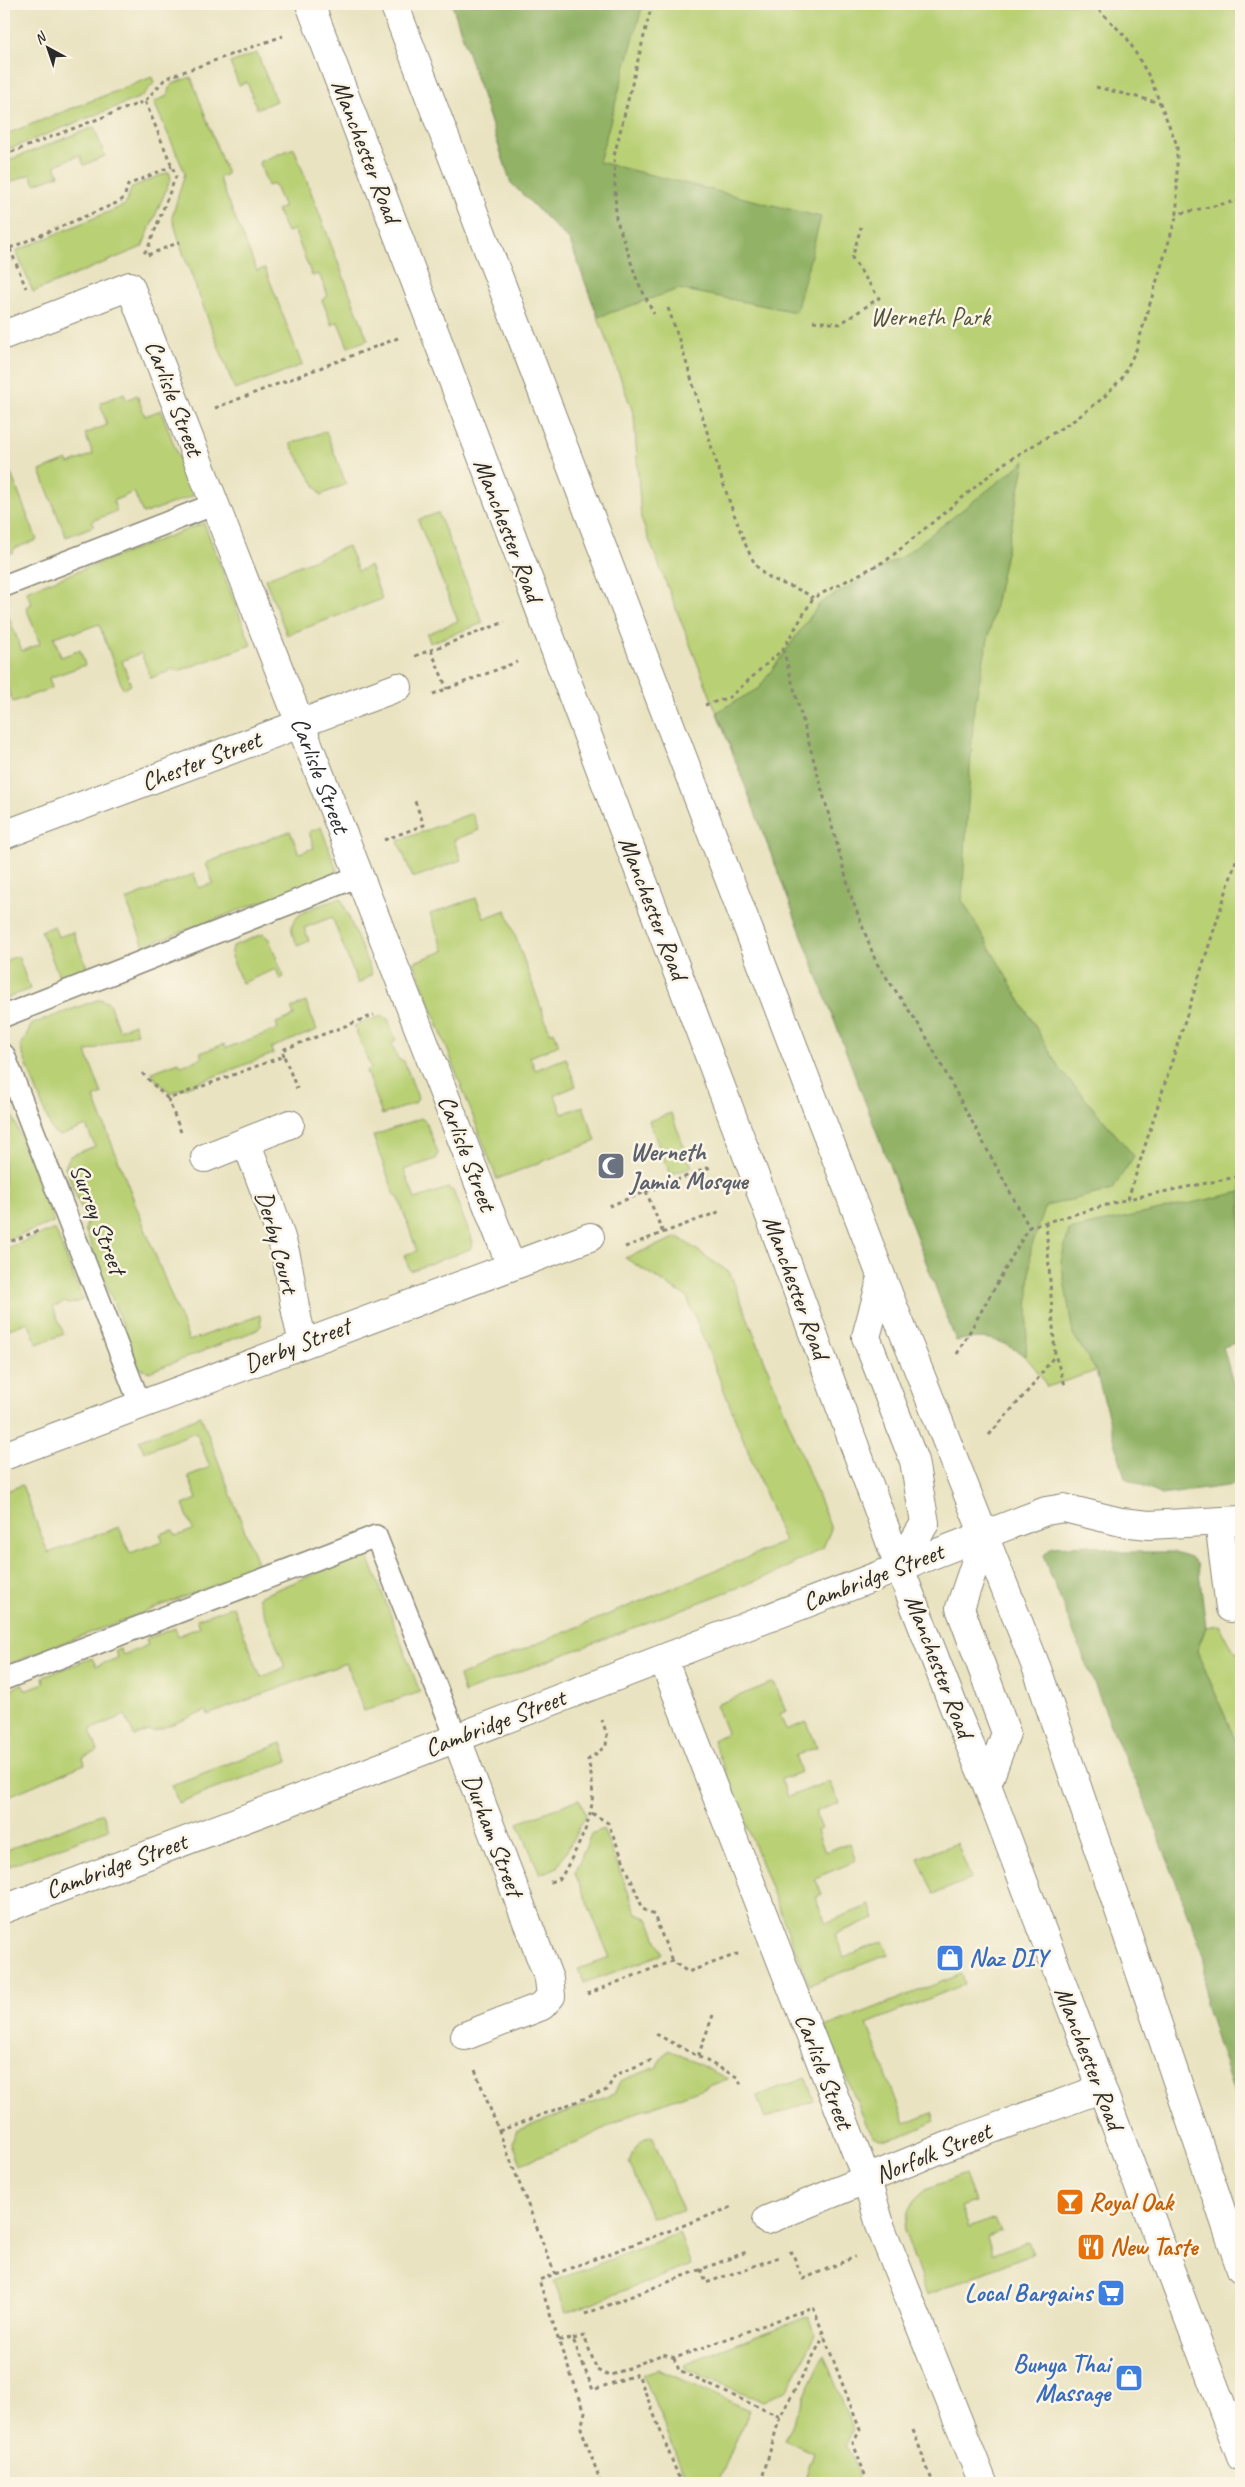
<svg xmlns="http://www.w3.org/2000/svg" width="1245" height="2487" font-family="Caveat,sans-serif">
  <rect width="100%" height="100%" fill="#fcf5e5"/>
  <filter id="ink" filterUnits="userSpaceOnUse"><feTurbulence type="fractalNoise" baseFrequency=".02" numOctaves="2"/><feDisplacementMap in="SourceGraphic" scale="10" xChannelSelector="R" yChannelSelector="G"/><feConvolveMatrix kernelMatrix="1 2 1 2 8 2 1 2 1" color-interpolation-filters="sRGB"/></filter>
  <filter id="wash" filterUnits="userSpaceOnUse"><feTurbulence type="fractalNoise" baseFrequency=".0096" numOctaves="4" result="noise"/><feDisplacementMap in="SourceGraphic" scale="20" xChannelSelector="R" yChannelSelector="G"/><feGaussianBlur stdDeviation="1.12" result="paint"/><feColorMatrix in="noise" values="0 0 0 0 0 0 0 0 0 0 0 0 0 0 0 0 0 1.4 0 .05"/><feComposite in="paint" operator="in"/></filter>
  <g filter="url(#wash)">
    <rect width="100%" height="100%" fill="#e9e3c1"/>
    <path fill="#b9d075" stroke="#727e50" d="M452,4h789v1337l-18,6 -127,24 -49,16c-13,-26 -37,-49 -68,-51 -7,0 -16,3 -23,5l-82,-226 -233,-596 -7,-104 -64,-174 -59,-58z
      M257,53l19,48 -19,8 -10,-27 -8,3 -9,-22z
      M152,77l2,6 -13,14 -137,54v-16z
      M191,77l36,97 -8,4 38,93 8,-3 37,97 -67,25 -52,-137 -11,-36 13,-44 -31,-71 13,-6 5,-12z
      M94,127l11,29 -21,9 -4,-10 -25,10 4,10 -24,9 -5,-10 -24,10 -2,-22z
      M294,148l74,192 -20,7 -10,-25 -6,3 -10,-25 6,-4 -9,-22 -7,2 -18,-46 -7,2 -10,-22 7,-3 -10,-23 -6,2 -9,-24z
      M169,172l2,6 -29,69 -109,45 -17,-41 109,-46 7,-18z
      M124,393l2,7 11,-5 8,21 16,-6 32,86 -50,18 -9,-22 -21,9 4,10 -25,10 2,5 -28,11 -26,-66 27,-11 2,4 24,-10 -8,-20 22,-9 -7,-22z
      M326,431l20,53 -25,11 -31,-51z
      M4,456l33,84 -24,9 1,3 -10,4z
      M438,513l45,110 -53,20 -3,-9 31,-13 -40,-101z
      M204,523l47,122 -75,27 -1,-3 -24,9 -10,-25 -19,8 9,24 -8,4 -24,-65 -25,9 -2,-2 -18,6 7,20 19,-7 5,15 -36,13 3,10 -39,14 -9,-23v-74l18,46 18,-7 -14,-37 6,-3 -6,-13z
      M348,546l10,25 12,-5 12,33 -95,36 -22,-56z
      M472,813l7,17 -25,10 7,20 -48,18 -15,-37z
      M321,827l17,46 -194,73 -18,-46 68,-26 5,14 14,-5 -7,-20 84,-32 9,22 15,-5 -5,-16z
      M341,898l31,76 -14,10 -26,-67 -28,11 5,13 -11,5c-2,-5 -6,-10 -6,-15 -4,-20 35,-27 49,-33z
      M476,898l8,20 22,-8 44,123 4,-1 5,13 -29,12 5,13 31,-12 10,28 -21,9 7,19 21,-8 13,35 -99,38 -83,-217 30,-11 -14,-37z
      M54,926l4,11 15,-5 14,35 -27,12 -19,-48z
      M263,934l6,5 15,38 -4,2 -4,-10 -34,14 -11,-26 2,-11z
      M18,956l12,33 -26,10v-38z
      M100,999l9,4 10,27 15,-6 3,9 -51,19 16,42 -8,4 95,243 71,-26 1,11 -4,4 -108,42 -10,-4 -4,-10 -50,-129 2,-6 -22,-56 5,-11 25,-10 -9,-20 -26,10 -8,-5 -32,-84 12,-23z
      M306,1002l11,28 -46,18 2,6 -102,39 -14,-11 -5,-10 27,-10 2,4 21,-8 -2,-5 24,-9 2,4 52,-19 -2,-6 18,-7 -3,-8z
      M381,1016l7,3 8,21 -4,4 6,15 6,2 14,37 -3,5 -33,12 -16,-44 5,-3 -17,-42z
      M4,1094l50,128 -50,19z
      M671,1113l21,54 -22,8 -21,-54z
      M421,1118l5,4 12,31 -2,6 -32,11 11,29 33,-11 5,3 20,51 -3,7 -60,22 -6,-16 13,-4 -19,-55h-3l-22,-60z
      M55,1229l28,71 -14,4 -4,-2 -12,5 11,27 -27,10 -9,-22 -24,9v-82z
      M678,1237l52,36 101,256 -8,19 -47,25 -312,120 -5,-17 325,-134 -97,-245 -62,-39z
      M201,1416l58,152 -255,98v-86l4,-2 -4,-12v-74l18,-7 26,68 71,-26 11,26 33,-12 -3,-7 13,-4 3,6 17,-6 -10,-25 14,-6 -9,-23 22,-9 -14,-35 -52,20 -5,-12z
      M367,1553l53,139 -56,19 -18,-48 -138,52 -2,-4 -54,21 -1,-2 -17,6 -9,-21 -35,15 8,21 -15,6 2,7 -81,34v-106l18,-8 3,6 19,-7 -1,-6 49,-19 4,8 22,-8 -3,-7 5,-2 3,6 25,-10 -2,-6 29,-11 3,8 22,-9 -3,-8 36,-13 28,71 24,-10 -27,-70z
      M1219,1625l10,19 12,14v91l-4,-5 -40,-93 9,-24z
      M771,1683l4,1 11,27 -6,3 6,16 21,-8 10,25 -22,9 6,16 -20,7 7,18 42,-16 9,22 -24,9 7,17 -5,2 8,21 24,-9 7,18 -41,17 7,16 -7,4 11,25 44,-18 5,13 -40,16 9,23 39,-16 6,13 -80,31 -96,-245 14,-7 -11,-28z
      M282,1743l6,18 -110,42 -6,-18z
      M579,1799l7,16 -28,52 -18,7 -22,-51z
      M103,1813l6,16 -105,39v-17z
      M603,1829l34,85 12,5 14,35 -79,29 -6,-14 32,-11 -35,-85 16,-39z
      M957,1843l14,36 -37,15 -16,-36z
      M962,1974l3,10 -98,40 38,100 27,-11 3,8c-14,6 -47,26 -61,15 -3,-2 -5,-8 -7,-10l-42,-99z
      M668,2049l60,30 -98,36 -48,25 -61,24 -8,-21 3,-12 98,-37 6,-13 37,-14z
      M805,2077l9,23 -49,19 -8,-23z
      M652,2136l31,75 -32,6 -22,-55c5,-13 9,-22 23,-26z
      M965,2174l10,28 -14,5 8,21 26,-10 6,14 -14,5 6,17 35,-13 5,12 -106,42 -23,-65 4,-17 6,-13 12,-11z
      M679,2233l12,32 -125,48 -12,-32z
      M809,2316l7,19 -29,55 -24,11 -77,-32 -2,-5z
      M824,2355l29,73 -7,17 15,38h-54l-2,-5 9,-25 -30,-13z
      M658,2369l91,41 -31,73h-30l-45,-109z"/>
    <path fill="#92b266" stroke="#5e6e48" d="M452,4h191l-44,158 222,55 -25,95 -117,-23 -81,28 -28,-76 -59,-58z
      M1025,461l-51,246 -12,193 98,169 74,87 -22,34 -66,16 -15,42 -5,108c-27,-16 -38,-22 -70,-15l-239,-629 42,-24 61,-85 83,-47z
      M1241,1192v149l-18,6 18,65v72l-80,11 -36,-17 -29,-107 -23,-37 -12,-73 8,-31z
      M1090,1545l31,7h54l16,5 7,8 8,62 -9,24 40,93 4,5v367l-36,-112v-46l-61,-160 -21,-43 -80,-199 9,-9z"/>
  </g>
  <g filter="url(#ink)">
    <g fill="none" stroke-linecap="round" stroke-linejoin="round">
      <defs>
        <path id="service" d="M4,586l211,-82
          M4,1016l355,-140
          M4,1055l136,349
          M4,1679l372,-143 80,201"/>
        <g id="minor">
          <path id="s1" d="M4,335l126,-49 381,980"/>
          <path d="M4,835l394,-148"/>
          <path d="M246,1142c14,36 29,72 39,110 8,30 8,61 19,91"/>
          <path d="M205,1158l85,-34"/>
          <path d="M4,1456l586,-219"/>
          <path d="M1219,1522l11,86"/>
          <path d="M663,1659l204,521 14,48 102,255"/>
          <path d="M456,1737l93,242 2,17 -9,10 -77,30"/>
          <path d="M4,1909l333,-125 709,-273 18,-3 57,14 28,3 92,-5"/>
          <path d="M767,2220l198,-81 135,-50"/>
        </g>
        <path id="trunk" d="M310,4l449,1183 140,379 56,144 32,75 254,672
          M394,4l488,1274 155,391 204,600
          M882,1278l-16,59 48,124 11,62 -26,43
          M985,1534l-25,74 46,125 -19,52"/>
      </defs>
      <use href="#service" stroke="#8a8776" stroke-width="24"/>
      <use href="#minor" stroke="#8a8776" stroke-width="30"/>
      <use href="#trunk" stroke="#8a8776" stroke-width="30"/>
      <path stroke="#8a8776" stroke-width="3" stroke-dasharray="4 4" stroke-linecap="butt" d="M652,4l-38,152 2,62 21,62 17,34
        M1093,4l34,34 23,40 27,67v69l64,-14
        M1096,87l65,16
        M4,155l141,-54 21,-23 117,-42
        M4,234l22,54
        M10,248l109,-46 5,-4 4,-13 44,-19
        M144,253l4,-5 28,-72 -31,-75
        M148,255l32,-13
        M668,308c25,68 41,139 66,206 7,17 16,50 31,61 15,10 34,12 48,23
        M813,321l27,3 39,-26 -27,-40 9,-31
        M215,408l183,-70
        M783,649l69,250 24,63 47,69 106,196 99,-28
        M431,650l16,39
        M415,656l90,-34
        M433,694l84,-32
        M705,705l25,-8 53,-48 30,-51 74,-38 116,-96 73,-45 27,-21 19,-20 14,-28 41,-136
        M384,840l40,-15 -10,-26
        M1241,845l-113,354 113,-23
        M284,1056l-2,-6 92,-35
        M142,1073l26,26
        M181,1132l-13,-33 116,-43 13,33
        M646,1191l17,42
        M609,1206l104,-40
        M1046,1222l9,133 10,30
        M4,1244l34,-13
        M625,1247l96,-36
        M957,1354l72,-127
        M989,1435l44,-50 22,-30
        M592,1813l16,10 35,86 11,6 18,46
        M550,1882l11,-4c23,-44 40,-67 27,-118l18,-14 1,-11 -5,-15
        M587,1994l85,-33 16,11 52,-19
        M656,2034l81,43 5,9
        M698,2056l15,-41
        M475,2070l80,204
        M499,2131l108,-41 8,-15 37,-15
        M789,2253l3,-1 11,27 52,-22
        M701,2269l5,14 73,-26
        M585,2314l164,-63
        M573,2339l11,-3 13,34 12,6 54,-22 12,4 138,-51 47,123 -7,13 15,40
        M559,2340l14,-1 20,51 45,-16 43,109
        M675,2358l4,13 101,46
        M913,2430l20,53
        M763,2475l17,-58 44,-81
        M601,2483l-20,-55 4,-16 -23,-61 -23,-71 193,-73"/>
      <use href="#service" stroke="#fff" stroke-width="21"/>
      <use href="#minor" stroke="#fff" stroke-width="28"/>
      <use href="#trunk" stroke="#fff" stroke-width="28"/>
    </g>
  </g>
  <defs>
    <symbol id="mosque-square" viewBox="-11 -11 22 22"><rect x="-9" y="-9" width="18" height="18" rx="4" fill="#6b7280" stroke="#fcf5e5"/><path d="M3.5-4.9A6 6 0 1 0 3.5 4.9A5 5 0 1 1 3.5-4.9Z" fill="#fff"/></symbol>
    <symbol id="shop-square" viewBox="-11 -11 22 22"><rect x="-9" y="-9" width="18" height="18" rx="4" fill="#3f7fe0" stroke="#fcf5e5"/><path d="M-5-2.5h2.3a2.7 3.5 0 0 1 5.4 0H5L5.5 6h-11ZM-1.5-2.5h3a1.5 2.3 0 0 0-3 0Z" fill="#fff"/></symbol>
    <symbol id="bar-square" viewBox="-11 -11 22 22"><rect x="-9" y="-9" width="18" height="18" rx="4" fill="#e8710a" stroke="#fcf5e5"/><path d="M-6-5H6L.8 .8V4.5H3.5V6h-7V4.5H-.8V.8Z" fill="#fff"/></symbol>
    <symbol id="restaurant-square" viewBox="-11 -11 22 22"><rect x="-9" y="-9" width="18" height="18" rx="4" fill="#e8710a" stroke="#fcf5e5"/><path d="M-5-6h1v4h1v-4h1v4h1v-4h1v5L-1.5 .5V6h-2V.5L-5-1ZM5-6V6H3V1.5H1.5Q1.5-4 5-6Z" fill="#fff"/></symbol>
    <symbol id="supermarket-square" viewBox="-11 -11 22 22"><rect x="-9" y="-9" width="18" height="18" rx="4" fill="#3f7fe0" stroke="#fcf5e5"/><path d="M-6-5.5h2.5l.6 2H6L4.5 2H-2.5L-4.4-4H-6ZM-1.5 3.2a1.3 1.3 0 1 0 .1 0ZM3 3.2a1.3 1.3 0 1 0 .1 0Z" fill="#fff"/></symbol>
  </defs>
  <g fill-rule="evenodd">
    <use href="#mosque-square" x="595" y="1150" width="32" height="32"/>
    <use href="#shop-square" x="934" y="1942" width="32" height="32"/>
    <use href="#bar-square" x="1054" y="2186" width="32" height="32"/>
    <use href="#restaurant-square" x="1075" y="2231" width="32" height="32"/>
    <use href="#supermarket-square" x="1095" y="2277" width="32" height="32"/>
    <use href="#shop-square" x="1113" y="2362" width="32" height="32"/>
  </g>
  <g text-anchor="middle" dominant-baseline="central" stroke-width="5" stroke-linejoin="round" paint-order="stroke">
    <g font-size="25" fill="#2b2b2b" stroke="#fcf5e5">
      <text transform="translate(366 151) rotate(69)">Manchester Road</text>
      <text transform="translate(174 398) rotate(69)">Carlisle Street</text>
      <text transform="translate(508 530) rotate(69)">Manchester Road</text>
      <text transform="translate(201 761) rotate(-21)">Chester Street</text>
      <text stroke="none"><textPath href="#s1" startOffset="660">Carlisle Street</textPath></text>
      <text transform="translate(653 908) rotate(69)">Manchester Road</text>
      <text transform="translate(467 1153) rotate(69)">Carlisle Street</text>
      <text transform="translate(98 1219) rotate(69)">Surrey Street</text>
      <text transform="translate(277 1242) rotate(75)">Derby Court</text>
      <text transform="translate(796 1287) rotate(70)">Manchester Road</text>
      <text transform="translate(297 1345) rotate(-21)">Derby Street</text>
      <text transform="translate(873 1577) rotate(-21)">Cambridge Street</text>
      <text transform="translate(939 1666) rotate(69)">Manchester Road</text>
      <text transform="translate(495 1723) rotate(-21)">Cambridge Street</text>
      <text transform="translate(493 1835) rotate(69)">Durham Street</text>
      <text transform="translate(116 1866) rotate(-20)">Cambridge Street</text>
      <text transform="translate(1089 2058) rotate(69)">Manchester Road</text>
      <text transform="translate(824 2071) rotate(69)">Carlisle Street</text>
      <text transform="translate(933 2153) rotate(-22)">Norfolk Street</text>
    </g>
    <g font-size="25" fill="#4e543e" stroke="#fcf5e5">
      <text x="930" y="317">Werneth Park</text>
    </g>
    <g font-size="25" font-weight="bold" fill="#5b616d" stroke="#fcf5e5" text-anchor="start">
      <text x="630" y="1152">Werneth<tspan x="630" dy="29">Jamia Mosque</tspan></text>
    </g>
    <g font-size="25" font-weight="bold" fill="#366cbe" stroke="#fcf5e5" text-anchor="end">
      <text x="969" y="1958" text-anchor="start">Naz DIY</text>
      <text x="1092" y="2293">Local Bargains</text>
      <text x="1110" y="2364">Bunya Thai<tspan x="1110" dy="29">Massage</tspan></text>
    </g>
    <g font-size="25" font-weight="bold" fill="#c56008" stroke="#fcf5e5" text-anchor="start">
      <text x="1089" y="2202">Royal Oak</text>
      <text x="1110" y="2247">New Taste</text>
    </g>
  </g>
  <rect width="1245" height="2487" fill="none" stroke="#fcf5e5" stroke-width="20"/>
  <g transform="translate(48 48) rotate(320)" stroke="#fcf5e5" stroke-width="4" paint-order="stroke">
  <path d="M0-4L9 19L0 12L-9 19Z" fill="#2b2b2b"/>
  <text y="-8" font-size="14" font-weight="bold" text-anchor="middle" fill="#2b2b2b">N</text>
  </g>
</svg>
